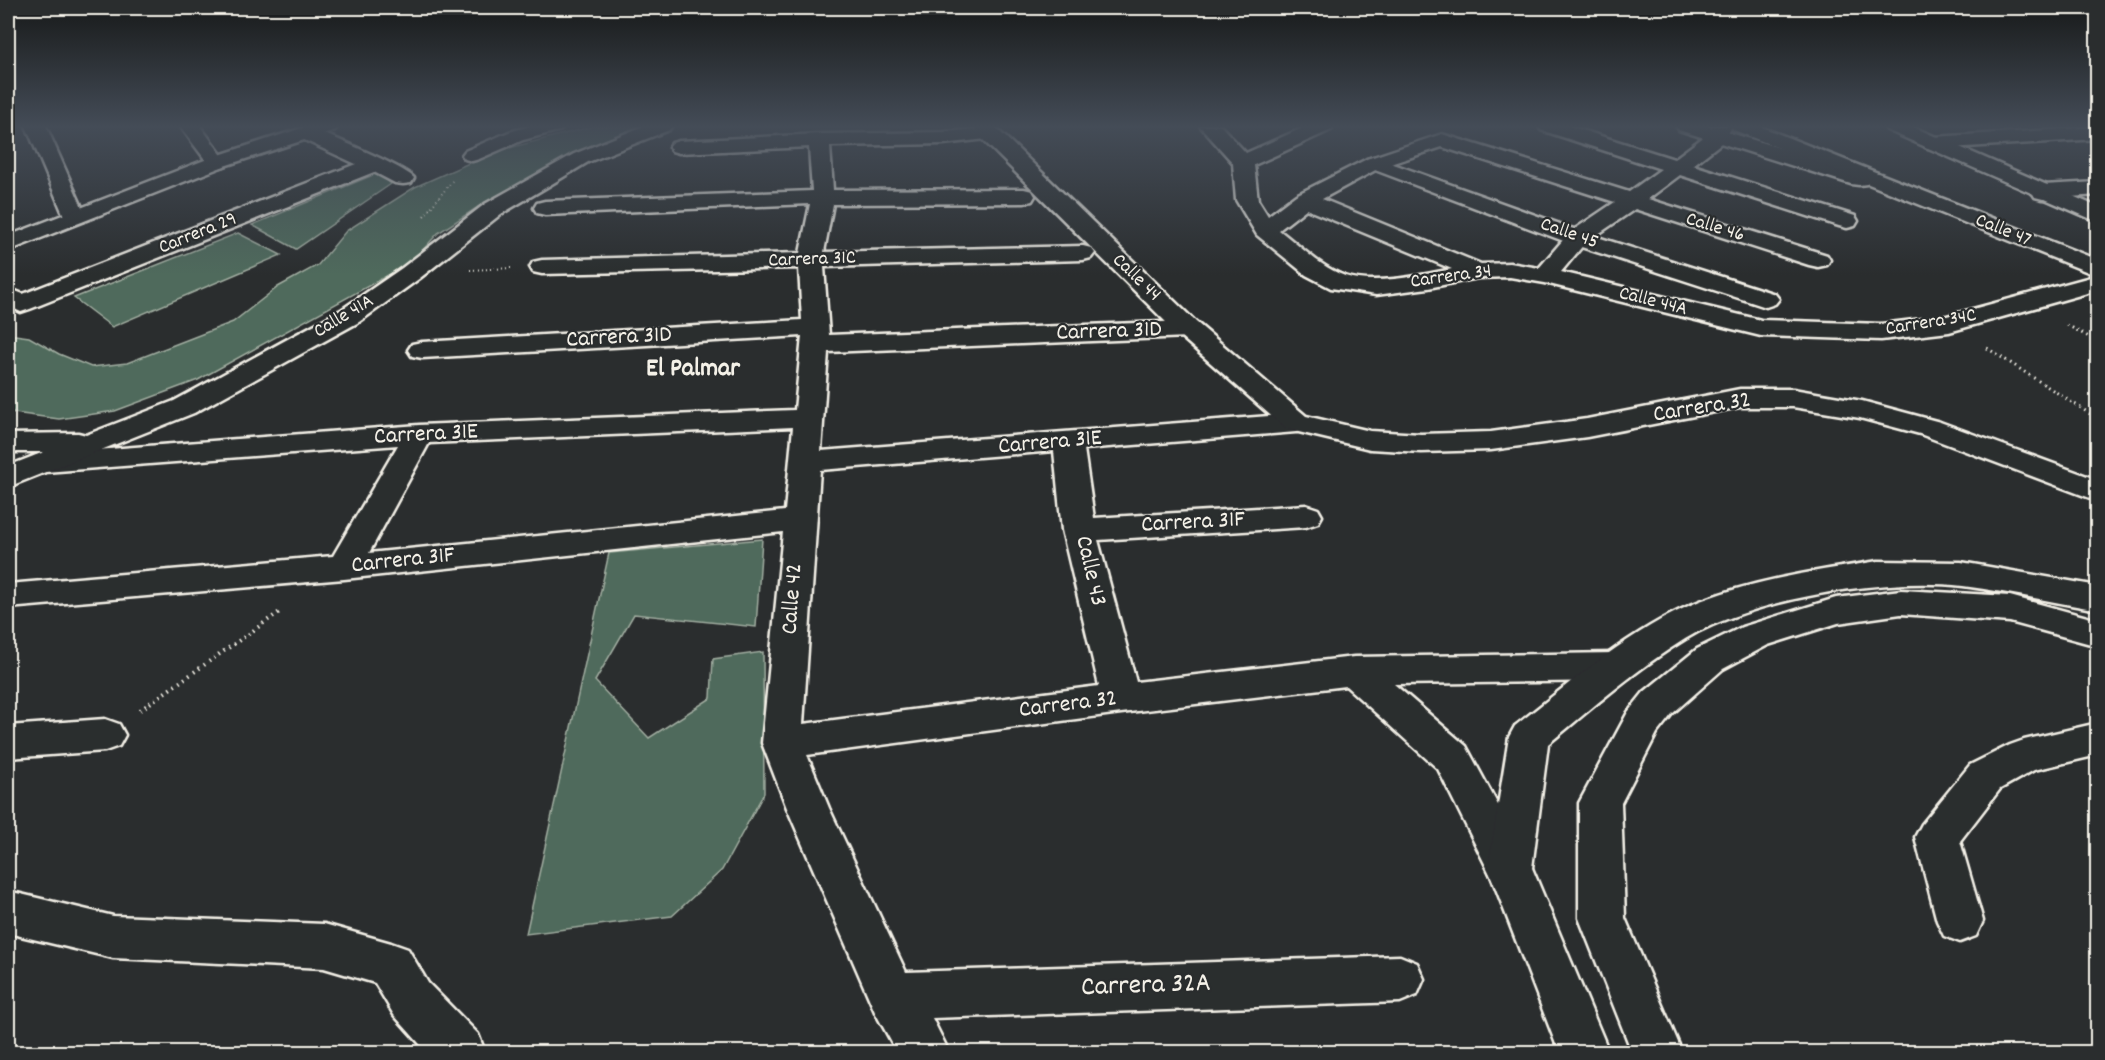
<svg xmlns="http://www.w3.org/2000/svg" width="2105" height="1060" font-family="Dekko,sans-serif">
  <rect width="100%" height="100%" fill="#2a2d2e"/>
  <filter id="ink" filterUnits="userSpaceOnUse"><feTurbulence type="fractalNoise" baseFrequency=".0167" numOctaves="2"/><feDisplacementMap in="SourceGraphic" scale="12" xChannelSelector="R" yChannelSelector="G"/><feConvolveMatrix kernelMatrix="1 2 1 2 8 2 1 2 1" color-interpolation-filters="sRGB"/></filter>
  <g filter="url(#ink)">
    <path fill="#506b5b" stroke="#a2aea2" stroke-width="1.5" d="M594,126h50l-71,29 -37,23 -55,27 -43,28 -26,29 -214,118 -83,31 -56,8 -45,-6 -6,-6v-73l21,3 30,17 32,13 36,-4 106,-41 45,-35 40,-22 28,-34 69,-44 79,-35z
      M378,173l13,11 -95,65 -44,-24z
      M238,233l43,22 -169,72 -38,-29z
      M762,539l-6,88 -122,-13 -39,67 54,57 62,-40 2,-39 50,-7 1,141 -42,77 -50,46 -146,18 83,-381z"/>
    <g fill="none" stroke-linecap="round" stroke-linejoin="round">
      <defs>
        <path id="pedestrian" d="M1676,126h31l160,48 3,5 -3,5 -8,1 -8,-1 -172,-54z
          M1374,157l211,76 190,61 4,5 -4,5 -9,3 -9,-3 -188,-61 -202,-76 -3,-4 3,-4z"/>
        <path id="minor" d="M26,126h20l40,90 -3,5 -8,2 -8,-2 -3,-5z
          M180,126h20l27,36 -3,4 -7,2 -7,-2z
          M530,126h34l-3,4 -38,10 -44,19 -7,2 -7,-2 -3,-4 3,-4 44,-19z
          M1200,126h21l25,27 61,-27h27l-3,4 -77,35 4,35 10,16 28,-21 71,-36 75,-25 187,58 32,-23 -120,-39 -3,-4h31l105,33 35,-26 3,-7h20l-7,14 -32,25 162,51 3,5 -3,5 -8,2 -8,-2 -159,-51 -32,24 179,56 3,5 -3,5 -9,2 -9,-2 -174,-56 -50,34 -24,29 200,48 120,4 66,-8 151,-41v15l-149,42 -68,8 -120,-4 -216,-53 -35,-6 -32,1 -50,10 -52,7 -45,-7 -25,-13 -49,-40 -21,-35 -3,-37zM1442,147l173,55 -46,31 -30,35 -29,-5 -29,1 -159,-65 59,-32zM1306,209l146,60c-30,6 -78,17 -107,7 -25,-9 -45,-30 -66,-46z
          M2098,127v12l-166,10 -7,-2 -3,-4 3,-4 7,-2z
          M307,128c16,4 100,40 107,50l-3,5 -8,1 -8,-1 -21,-11 -344,137 -9,3 -13,-6v-18l15,6 333,-130 -56,-26 -3,-4 3,-4z
          M988,128l7,2 3,4 -3,4 -52,6 -113,2 3,44 191,-1 8,2 3,5 -3,5 -8,2 -191,1 -9,48 259,-6 8,2 4,5 -4,5 -8,2 -259,7 5,68 359,-14 9,2 4,6 -4,6 -9,2 -360,15 -7,99 475,-37 10,3 5,6 -5,6 -10,3 -212,17 10,69 212,-13 12,4 4,7 -4,7 -12,4 -208,13 38,142 218,-25 263,-4 13,4 6,10 -6,10 -13,4 -223,3 72,62 66,122 -6,14 -16,5 -16,-5 -56,-113 -92,-83 -225,27 -314,42 22,53 77,164 494,-16 17,7 7,16 -7,16 -17,7 -468,16 17,34h-52l-22,-40 -88,-204 -25,-65 21,-211 -439,47 -336,29v-24l325,-28 65,-111 -353,27 -11,-2 -4,-7 4,-7 11,-2 374,-29 376,-15 7,-74 -380,22 -10,-2 -4,-6 4,-6 10,-2 380,-22 -3,-52 -257,6 -9,-2 -3,-5 3,-5 9,-2 258,-7 10,-49 -265,11 -8,-2 -3,-5 3,-5 8,-2 267,-10 -3,-44 -130,6 -7,-2 -3,-4 3,-4 7,-2 140,-7 124,-2zM793,427l-8,84 -416,42 60,-110zM1054,451l8,79 37,156 -296,38 17,-254z
          M2098,182v13l-55,4 -8,-2 -3,-5 3,-5 8,-2z
          M105,719l14,5 6,11 -6,11 -14,5 -97,7v-32z
          M2098,723v32l-64,15 -34,19 -40,52 23,80 -7,15 -16,6 -16,-6 -7,-15 -22,-84 7,-13 48,-59 40,-20 14,-5z
          M8,891l105,25 211,8 67,19 17,6 20,34 50,51 7,18h-58l-33,-37 -19,-32 -51,-15 -211,-10 -105,-25z"/>
        <path id="tertiary" d="M308,126h30l-3,4 -111,36 -216,85v-15l202,-78z
          M1884,126h27l187,81v15l-211,-92z"/>
        <path id="secondary" d="M644,126h28l-3,4 -81,32 -43,26 -44,26 -81,64 -61,44 -165,91 -186,74v-21l36,-14h-36v-18l70,-1 8,2 88,-34 167,-91 61,-42 83,-64 89,-50z
          M974,126h20l203,197 109,93 64,15 51,3 70,-2 96,-13 153,-30h53l69,12 78,21 158,58v21l-178,-67 -60,-16 -67,-11h-53l-153,30 -96,13 -70,2 -51,-3 -84,-20 -107,-94 -198,-197z
          M1731,126h28l339,134v16l-364,-146z
          M1878,561l83,1 137,24v24c-45,-8 -90,-18 -135,-24 -77,-10 -212,13 -278,53 -49,30 -93,69 -137,105l-16,124 77,184h-50l-71,-184 21,-131 6,-11c58,-45 116,-97 185,-125 57,-22 118,-30 178,-40z
          M1901,590l109,6 88,24v26l-88,-24 -109,-8 -63,9 -70,22 -45,24 -51,45 -15,19 -36,70 4,115 57,134h-50l-53,-134v-115l49,-91 16,-20 53,-43 45,-22 94,-29z"/>
      </defs>
      <use href="#pedestrian" stroke="#f4f1e8" stroke-width="5"/>
      <use href="#minor" stroke="#f4f1e8" stroke-width="5"/>
      <use href="#tertiary" stroke="#f4f1e8" stroke-width="5"/>
      <use href="#secondary" stroke="#f4f1e8" stroke-width="5"/>
      <path stroke="#f4f1e8" stroke-width="2" stroke-dasharray="1 3" stroke-linecap="butt" d="M424,216l29,-36
        M470,270l41,-2"/>
      <path stroke="#f4f1e8" stroke-width="3" stroke-dasharray="1.5 4" stroke-linecap="butt" d="M2067,325l31,17
        M1987,348l111,71"/>
      <path stroke="#f4f1e8" stroke-width="4" stroke-dasharray="1.5 4.5" stroke-linecap="butt" d="M140,710l141,-99"/>
      <use href="#pedestrian" fill="#2a2d2e" fill-rule="evenodd"/>
      <use href="#minor" fill="#2a2d2e" fill-rule="evenodd"/>
      <use href="#tertiary" fill="#2a2d2e" fill-rule="evenodd"/>
      <use href="#secondary" fill="#2a2d2e" fill-rule="evenodd"/>
    </g>
  </g>
  <linearGradient id="sky" x2="0" y2="1"><stop stop-color="#171919"/><stop offset="0.46" stop-color="#444c57"/><stop offset="1" stop-color="#444c57" stop-opacity="0"/></linearGradient>
  <rect width="2105" height="275" fill="url(#sky)"/>
  <g text-anchor="middle" dominant-baseline="central" stroke-width="4.5" stroke-linejoin="round" paint-order="stroke">
    <g font-size="20" fill="#f4f1e8" stroke="#2a2d2e">
      <text transform="translate(1715 228) rotate(17)">Calle 46</text>
      <text transform="translate(2003 231) rotate(22)">Calle 47</text>
      <text transform="translate(198 234) rotate(-22)">Carrera 29</text>
      <text transform="translate(1569 234) rotate(19)">Calle 45</text>
      <text transform="translate(812 260) rotate(-2)">Carrera 31C</text>
      <text transform="translate(1451 277) rotate(-8)">Carrera 34</text>
      <text transform="translate(1136 278) rotate(44)">Calle 44</text>
      <text transform="translate(1653 302) rotate(14)">Calle 44A</text>
      <text transform="translate(344 317) rotate(-31)">Calle 41A</text>
      <text transform="translate(1931 323) rotate(-9)">Carrera 34C</text>
    </g>
    <g font-size="24" fill="#f4f1e8" stroke="#2a2d2e">
      <text transform="translate(1109 332) rotate(-2)">Carrera 31D</text>
      <text transform="translate(619 338) rotate(-3)">Carrera 31D</text>
      <text transform="translate(1702 408) rotate(-9)">Carrera 32</text>
      <text transform="translate(426 435) rotate(-3)">Carrera 31E</text>
      <text transform="translate(1050 443) rotate(-5)">Carrera 31E</text>
      <text transform="translate(1193 523) rotate(-3)">Carrera 31F</text>
      <text transform="translate(403 561) rotate(-6)">Carrera 31F</text>
      <text transform="translate(1090 571) rotate(77)">Calle 43</text>
      <text transform="translate(793 599) rotate(-86)">Calle 42</text>
      <text transform="translate(1068 705) rotate(-7)">Carrera 32</text>
    </g>
    <g font-size="26" font-weight="bold" fill="#f4f1e8" stroke="#2a2d2e">
      <text x="693" y="369">El Palmar</text>
    </g>
    <g font-size="28" fill="#f4f1e8" stroke="#2a2d2e">
      <text transform="translate(1146 987) rotate(-2)">Carrera 32A</text>
    </g>
  </g>
  <rect width="2105" height="1060" fill="none" stroke="#2a2d2e" stroke-width="30"/>
  <rect x="15" y="15" width="2075" height="1030" fill="none" stroke="#f4f1e8" stroke-width="2" filter="url(#ink)"/>
</svg>
